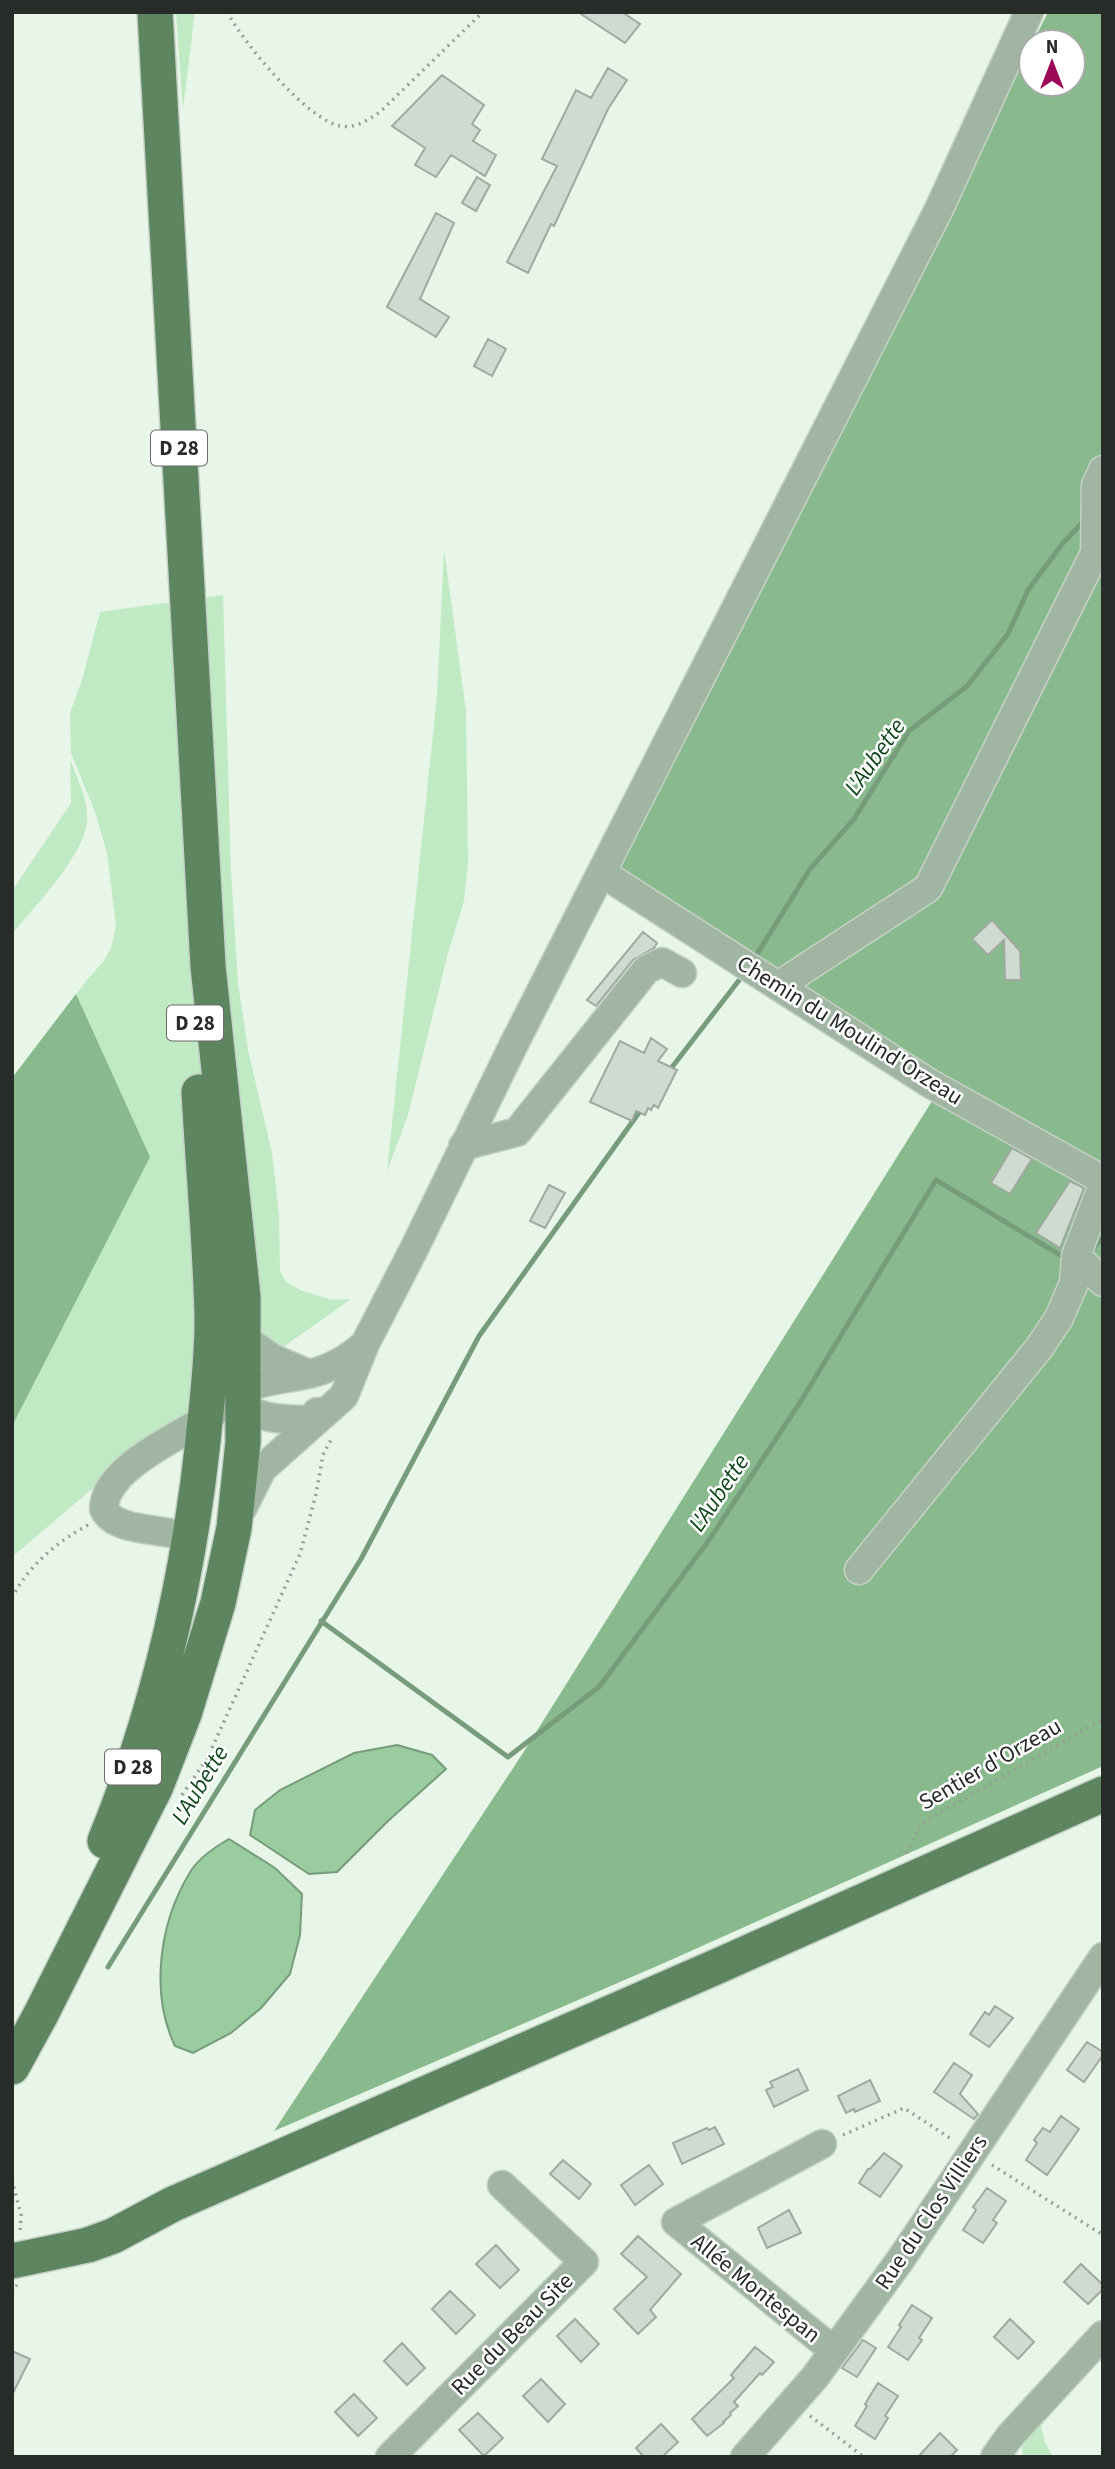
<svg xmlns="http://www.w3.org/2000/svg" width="1115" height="2469" font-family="'Source Sans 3',sans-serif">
  <rect width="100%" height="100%" fill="#e8f5e9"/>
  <path fill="#c0eac3" d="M176,12h19l-12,97z
    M444,549l22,162 2,151 -4,39 -16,52 -40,162 -21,56 50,-475z
    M223,595l8,276 7,112 10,67 24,103 7,63 1,55 6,11 14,8 32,10 19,-1 -213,151 -126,107v-479l75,-98 16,-18 8,-14 5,-23 -9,-72 -12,-41 -24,-59 -1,-40 12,-33 18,-68z
    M70,759c7,19 19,42 17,63 -4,35 -53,85 -75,112v-43l59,-88z
    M1040,2422l5,20 8,15h-30l-2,-15z"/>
  <path fill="#88ba8d" d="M1048,12h55v1754l-439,197 -390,168 249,-378 416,-663 -344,-203 436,-841v38h42v-42h-40z
    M76,994l74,163 -138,269v-348z"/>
  <path fill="#99cc9e" stroke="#779c7b" stroke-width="2" d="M397,1745l35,10 14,14 -58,52 -51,51 -28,2 -59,-39 5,-25 25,-20 74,-37z
    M229,1839l46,29 27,26 -2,41 -10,39 -29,34 -30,25 -38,20 -18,-7c-25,-52 -16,-122 14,-172 8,-15 26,-27 40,-35z"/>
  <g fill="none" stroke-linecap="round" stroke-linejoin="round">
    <path stroke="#779c7b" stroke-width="5" d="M757,954l53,-85 44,-50 55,-88 58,-45 41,-52 20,-44 35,-47 19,-20
      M669,1071l71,-92
      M1092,1249l11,-11
      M321,1621l187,136 91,-70 110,-147 90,-136 137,-224 124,75 9,-2
      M108,1967l253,-408 118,-223 164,-229"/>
  </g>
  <path fill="#cfdbd0" stroke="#9eaa9f" stroke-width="2" d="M578,12h44l18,12 -15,19z
    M608,68l19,12 -19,29 -54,117 -3,-2 -23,49 -21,-11 50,-96 -15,-7 34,-69 15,8z
    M442,75l42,30 -12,19 8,6 -7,11 23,14 -11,21 -34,-21 -15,22 -21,-12 10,-17 -33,-22z
    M477,177l13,8 -14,26 -14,-8z
    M436,213l18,10 -34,76 29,18 -13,20 -49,-30z
    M488,339l18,10 -14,27 -18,-10z
    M992,920l28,31 1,29h-16l-1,-40 -16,15 -16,-16z
    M643,932l14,11 -3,5 -21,12 -37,46 -9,-6z
    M651,1038l16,11 -9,12 19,9 -19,38 -4,-3 -3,5 -3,-2 -3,7 -9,-4 -4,10 -42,-19 30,-61 24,12z
    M1012,1148l20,11 -22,35 -19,-11z
    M1070,1181l14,7 -24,60 -24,-15z
    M549,1185l16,8 -20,35 -15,-7z
    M995,2006l18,12 -24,29 -19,-13 15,-22 4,3z
    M1087,2042l16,10v3l-19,27 -17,-12z
    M954,2063l18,12 -12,19 18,20 -4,5 -40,-27z
    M798,2069l10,21 -34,17 -8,-17 7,-3 -3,-5z
    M870,2080l10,21 -25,11 -1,-3 -8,4 -8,-17z
    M1061,2116l18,13 -32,46 -21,-15 11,-17 -3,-3 9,-12 7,4z
    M715,2127l9,17 -42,20 -9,-21 34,-15 2,2z
    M884,2153l18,13 -22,31 -21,-14 9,-14h2z
    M563,2160l28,24 -12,15 -29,-25z
    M649,2165l14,19 -28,21 -14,-20z
    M987,2188l19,13 -13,19 4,3 -14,20 -20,-13 13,-20 -3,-3z
    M789,2210l12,23 -34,15 -9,-20z
    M638,2236l43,38 -31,36 6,7 -18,17 -24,-25 33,-32 -26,-23z
    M496,2245l23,25 -19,18 -24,-24z
    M1081,2264l22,21v4l-15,15 -24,-22z
    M450,2291l25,24 -19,19 -24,-25z
    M912,2305l20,13 -13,20 3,2 -14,20 -20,-13 13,-20 -2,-2z
    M575,2319l24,25 -18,18 -24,-26z
    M1010,2319l24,23 -16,17 -24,-22z
    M863,2340l13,8 -19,29 -15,-9z
    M402,2343l23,25 -18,17 -23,-24z
    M755,2347l19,15 -12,13 -2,-2 -26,29 4,4 -8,7 1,2 -8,7 1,1 -17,13 -15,-17 42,-41 -3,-3z
    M12,2351l18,8 -18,36z
    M541,2379l24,25 -17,18 -25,-26z
    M878,2383l20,13 -13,20 3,2 -13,21 -20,-13 12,-20 -2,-2z
    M354,2394l23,24 -19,18 -23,-24z
    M478,2413l25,25 -19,18 -25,-26z
    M661,2424l17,18 -16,15h-18l-8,-9z
    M940,2433l17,17 -7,7h-32z"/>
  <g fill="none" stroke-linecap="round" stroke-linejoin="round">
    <defs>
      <path id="minor" d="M602,873l327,210 174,97
        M778,986l150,-98 167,-335 1,-68 7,-15
        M463,1146l54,-14 129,-162 16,-8 20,11
        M1103,1185l-27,71 27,26
        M244,1338l28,20 37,16
        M230,1393c19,28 55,27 86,27l1,-8
        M241,1511l21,-42 82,-73 21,-52 49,-95 100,-205 425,-835 90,-197
        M191,1538c-24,-10 -77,-5 -87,-29 0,-40 72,-71 100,-89 16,-10 26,-25 43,-32 20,-9 41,-9 62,-14 22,-5 39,-15 56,-30
        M859,1570l180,-222 20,-30 15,-35 2,-27
        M822,2144l-146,78 158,129
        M390,2457l194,-195 -82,-77
        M745,2457l70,-80 86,-118 202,-302
        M995,2457l15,-21 93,-101"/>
      <path id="major" d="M105,1841c53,-129 83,-261 98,-400 4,-41 10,-85 9,-127 -2,-74 -9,-148 -13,-222
        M12,2067l28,-51 116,-230 28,-72 34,-111 16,-75 9,-86v-145l-35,-331 -53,-954
        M12,2261l76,-16 25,-9 60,-32 545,-238 385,-172"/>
    </defs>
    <use href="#minor" stroke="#c5d1c6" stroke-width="31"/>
    <use href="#major" stroke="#c5d1c6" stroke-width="38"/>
    <path stroke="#969f97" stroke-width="3.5" stroke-dasharray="2 5" stroke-linecap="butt" d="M227,12c17,31 79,107 113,114 15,3 28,-6 40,-14l103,-100
      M12,1598c15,-31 46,-57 76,-73
      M182,1795l25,-36 93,-205 16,-60 7,-39 8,-15
      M906,1853l15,-29 182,-105
      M843,2135l61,-27 49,32
      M992,2165l111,70
      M12,2180l9,35 -1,18
      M12,2292l5,-7
      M810,2416l54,41"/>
    <use href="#minor" stroke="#a0b6a2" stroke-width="28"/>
    <use href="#major" stroke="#5c8560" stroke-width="35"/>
  </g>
  <g text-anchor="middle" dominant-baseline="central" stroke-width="5" stroke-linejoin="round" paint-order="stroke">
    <g fill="#fff" stroke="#686b68" stroke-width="2">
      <rect x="151" y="430.5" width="56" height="35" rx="5"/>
      <rect x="167" y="1005.5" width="56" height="35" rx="5"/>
      <rect x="105" y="1749.5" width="56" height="35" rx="5"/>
    </g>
    <g font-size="21" font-weight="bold" fill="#272c28">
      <text x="179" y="448">D 28</text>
      <text x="195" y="1023">D 28</text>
      <text x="133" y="1767">D 28</text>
    </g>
    <g font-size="23" fill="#272c28" stroke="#fff">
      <text transform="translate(850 1030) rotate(32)">Chemin du Moulind'Orzeau</text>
      <text transform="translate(990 1764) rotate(-30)">Sentier d'Orzeau</text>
      <text transform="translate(931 2212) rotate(-56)">Rue du Clos Villiers</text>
      <text transform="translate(756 2288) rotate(39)">Allée Montespan</text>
      <text transform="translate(512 2334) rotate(-45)">Rue du Beau Site</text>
    </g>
    <g font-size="24" font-style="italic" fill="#11481d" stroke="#fff">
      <text transform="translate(875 757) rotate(-55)">L'Aubette</text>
      <text transform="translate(719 1493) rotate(-56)">L'Aubette</text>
      <text transform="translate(200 1785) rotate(-59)">L'Aubette</text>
    </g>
  </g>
  <rect width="1115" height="2469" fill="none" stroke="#272c28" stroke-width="28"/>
  <g transform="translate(1052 63)"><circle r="33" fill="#ffffff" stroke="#a9aba9" stroke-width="2"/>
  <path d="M0-5L12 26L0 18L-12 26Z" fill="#9c0957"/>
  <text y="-10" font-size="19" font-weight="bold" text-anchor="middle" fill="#272c28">N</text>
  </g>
</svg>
